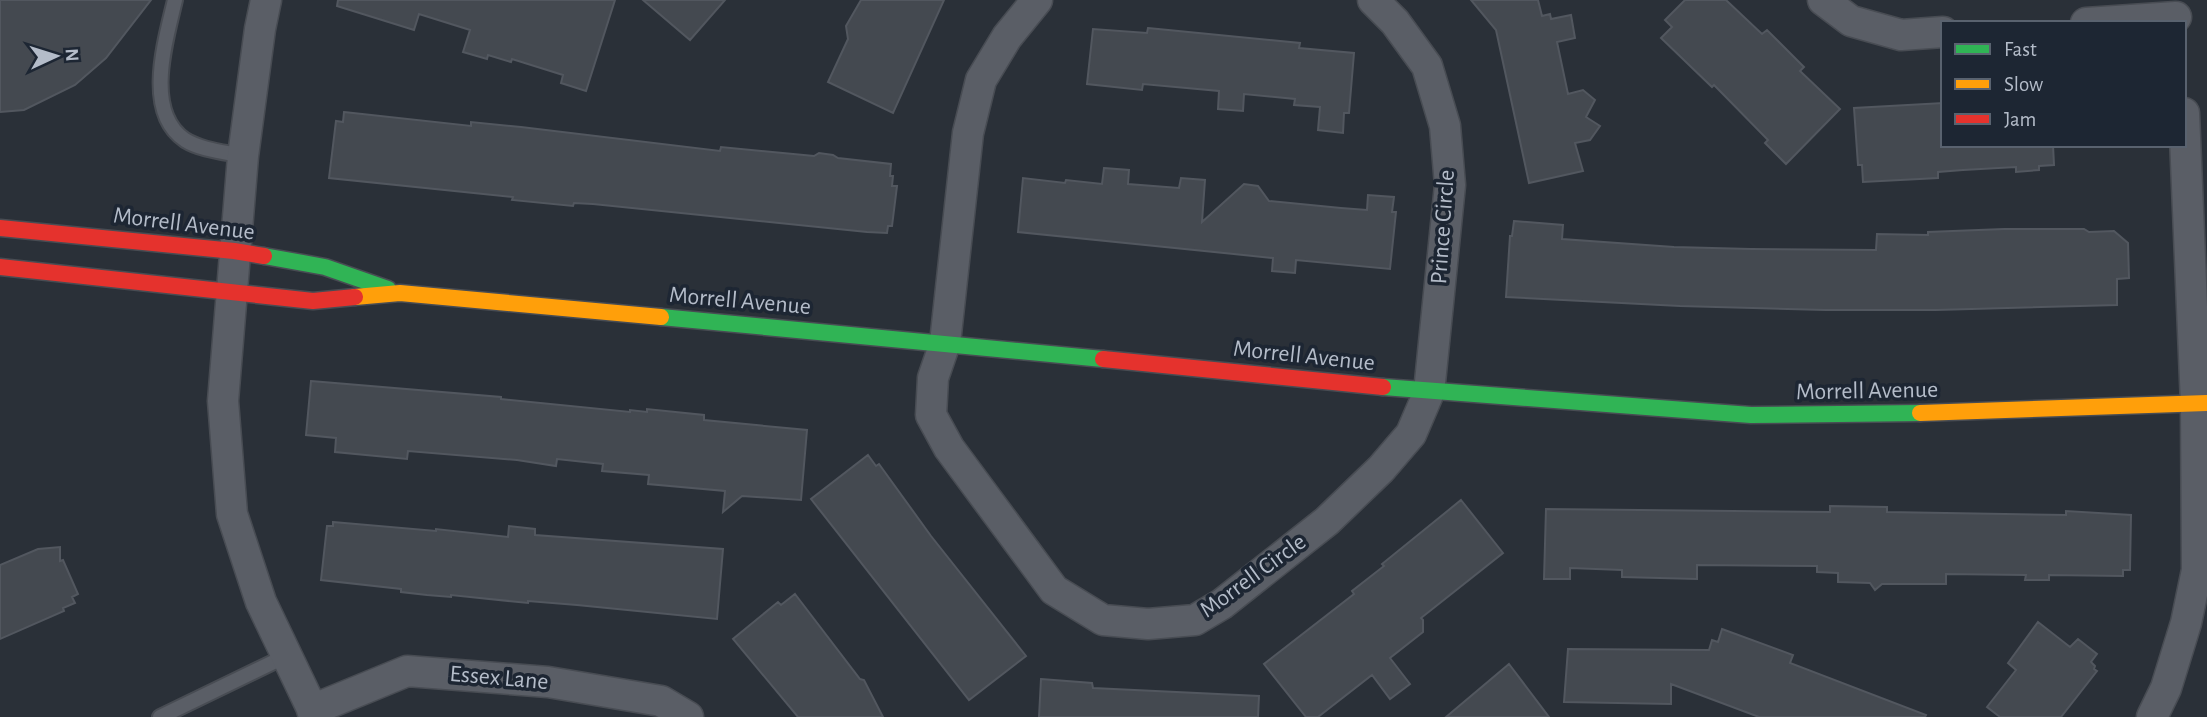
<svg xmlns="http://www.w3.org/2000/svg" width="2207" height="717" font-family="'Alegreya Sans',sans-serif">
  <rect width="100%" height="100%" fill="#2a3038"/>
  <path fill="#444950" stroke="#52575f" stroke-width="2" d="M0,0h151l-45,58 -31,27 -51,25 -24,2z
    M338,0h277l-29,91 -25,-8 2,-8 -51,-16 -1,3 -23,-7 -1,4 -24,-7 7,-22 -51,-16 -5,16 -77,-24z
    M643,0h82l-35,40z
    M861,0h83l-51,113 -65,-31 20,-43 -2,-13z
    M1471,0h67l4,16 8,-2 1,5 20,-4 4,23 -18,4 11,52 15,-4 12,10 -9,17 14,9 -10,14 -15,3 8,28 -54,12 -33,-153z
    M1685,0h41l36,34 5,-4 37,37 -4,4 40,38 -54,55 -21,-21 3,-3 -54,-55 -2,2 -51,-49 11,-11 -7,-7z
    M1148,28l152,15 -1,5 55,5 -5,60h-5l-1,20 -25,-3 2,-23 -26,-2 1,-6 -51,-5 -1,17 -25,-2 1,-18 -76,-7 -1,6 -55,-6 6,-55 54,4z
    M1943,103v42h110l1,20 -15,1v4l-23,2v-5l-53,3 -25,2v6l-75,4 -1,-17h-4l-4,-57z
    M344,112l127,14v-4l50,5 199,24 1,-4 93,9 5,-3 14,2 5,3 53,6 -1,12h3l-1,10h5l-5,40h-4l-1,7 -20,-1 -274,-28 -19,-1 -1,3 -61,-6 1,-3 -184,-19 7,-57 7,1z
    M1104,168l25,2 -1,14 51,4 2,-10 24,2 -3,42 42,-38 14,2 11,15 72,7 26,2 1,-15 26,2 -2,15h4l-6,57 -94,-9 -1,13 -23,-2 1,-13 -255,-26 5,-54 42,5 1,-3 36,4z
    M1514,221l49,4 -1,14 112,8 77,2 125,1 1,-16 51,1v-3l76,-3h80l5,3 25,-1 14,12 1,35 -12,1v26l-181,5h-111l-145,-4 -174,-9 4,-61h2z
    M311,381l190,16v2l129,13v-2l17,2v-3l57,6v5l103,10 -6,70 -59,-4 -19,16 2,-21 -77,-7 1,-9 -47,-4 1,-7 -46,-5 -1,7 -39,-6 -109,-9 -1,8 -72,-7 1,-14 -30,-3z
    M868,455l8,11 3,-2 52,72 95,120 -57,44 -158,-201z
    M1461,500l42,53 -82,65 2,2v12l-33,26 20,26 -20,15 -18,-24 -54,42h-12l-42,-53 90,-70 -2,-3 32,-25 -2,-2z
    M1830,506l57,1v5l179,3v-4l65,4 -1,55h-7v6l-74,-1v5h-24l1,-5 -80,-1v10h-64l-7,6 -5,-7 -32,-1v-9l-21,-1v-6l-120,-1v14l-75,-2v-7l-52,-2v11h-26l2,-70 284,3z
    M333,522l103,9v-2l72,8 1,-11 26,3v6l188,14 -6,70 -140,-14 -49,-4v2l-77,-8v2l-24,-2 -26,-3v-3l-80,-9 6,-54h6z
    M60,547v14l3,-1 15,34 -6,3 3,6 -12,5 1,3 -64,28v-74l38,-16z
    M795,594l65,85 4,1 19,37h-85l-65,-78 45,-37 3,3z
    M2038,622l32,25 8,-8 19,15 -6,8 4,4 -1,3 3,2 -36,46h-61l-13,-10 29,-37 -8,-7z
    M1722,629l71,26 -3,8 136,52 -1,2h-166l-88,-33v20l-107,-2 4,-53 141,1 3,-10 6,2z
    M1509,664l40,53h-103z
    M1041,679l51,4 1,5 166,8 -1,21h-219z"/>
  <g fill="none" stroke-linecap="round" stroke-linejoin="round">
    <defs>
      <path id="lane" d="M175,0c-9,39 -32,112 10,140 16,10 39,12 58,16
        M160,717l126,-61"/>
      <path id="street" d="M266,0l-6,29 -17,127 -20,245 9,113 29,88 55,115
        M1037,0l-30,37 -26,43 -13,53 -23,210 -12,35 -2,37 18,33 105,142 49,30 45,4 47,-4 27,-16 105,-83 54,-52 30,-35 18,-42 21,-207 -5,-59 -18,-60 -32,-44 -22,-22
        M1823,0l28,21 50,14 42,-3
        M2086,23l90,-6
        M312,710l95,-39 141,11 113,19 27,16
        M2152,717l14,-29 20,-65 11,-53 -1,-166 -12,-291"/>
      <path id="fast" d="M264,256l61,11 63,22
        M661,317l442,42
        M1383,387l368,28 169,-2"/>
      <path id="slow" d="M355,297l45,-4 261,24
        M1920,413l287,-10"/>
      <path id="jam" d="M0,228l234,23 30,5
        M0,267l313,34 42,-4
        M1103,359l280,28"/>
    </defs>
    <use href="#lane" stroke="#484c53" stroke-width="18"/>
    <use href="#street" stroke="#484c53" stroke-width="33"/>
    <use href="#fast" stroke="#484c53" stroke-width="19"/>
    <use href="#slow" stroke="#484c53" stroke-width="19"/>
    <use href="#jam" stroke="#484c53" stroke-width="19"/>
    <use href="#lane" stroke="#5a5e66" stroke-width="14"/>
    <use href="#street" stroke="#5a5e66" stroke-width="30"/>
    <use href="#fast" stroke="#30b455" stroke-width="16"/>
    <use href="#slow" stroke="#ff9f0a" stroke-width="16"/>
    <use href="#jam" stroke="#e5322d" stroke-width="16"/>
  </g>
  <g text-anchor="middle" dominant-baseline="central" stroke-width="7" stroke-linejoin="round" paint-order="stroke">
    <g font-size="24" fill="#b4bcc9" stroke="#1d2633">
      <text transform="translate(184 224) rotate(7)">Morrell Avenue</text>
      <text transform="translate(1443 227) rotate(-86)">Prince Circle</text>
      <text transform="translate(740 301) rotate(5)">Morrell Avenue</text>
      <text transform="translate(1304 356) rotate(6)">Morrell Avenue</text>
      <text transform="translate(1867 391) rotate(-1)">Morrell Avenue</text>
      <text transform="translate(1253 576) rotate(-36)">Morrell Circle</text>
      <text transform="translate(499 678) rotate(5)">Essex Lane</text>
    </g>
  </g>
  <rect x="1941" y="21" width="245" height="126" fill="#1d2633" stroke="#59626f" stroke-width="2"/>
  <rect x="1955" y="44" width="35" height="10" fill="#30b455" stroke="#59626f" stroke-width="2"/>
  <text x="2004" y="56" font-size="21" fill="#b4bcc9">Fast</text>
  <rect x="1955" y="79" width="35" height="10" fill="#ff9f0a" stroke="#59626f" stroke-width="2"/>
  <text x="2004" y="91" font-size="21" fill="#b4bcc9">Slow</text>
  <rect x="1955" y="114" width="35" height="10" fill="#e5322d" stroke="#59626f" stroke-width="2"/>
  <text x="2004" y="126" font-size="21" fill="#b4bcc9">Jam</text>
  <g transform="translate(56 56) rotate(86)" stroke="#1d2633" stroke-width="5" paint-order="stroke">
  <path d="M0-5L12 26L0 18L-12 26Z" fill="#b4bcc9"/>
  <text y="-10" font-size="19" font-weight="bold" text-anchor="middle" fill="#b4bcc9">N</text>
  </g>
</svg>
